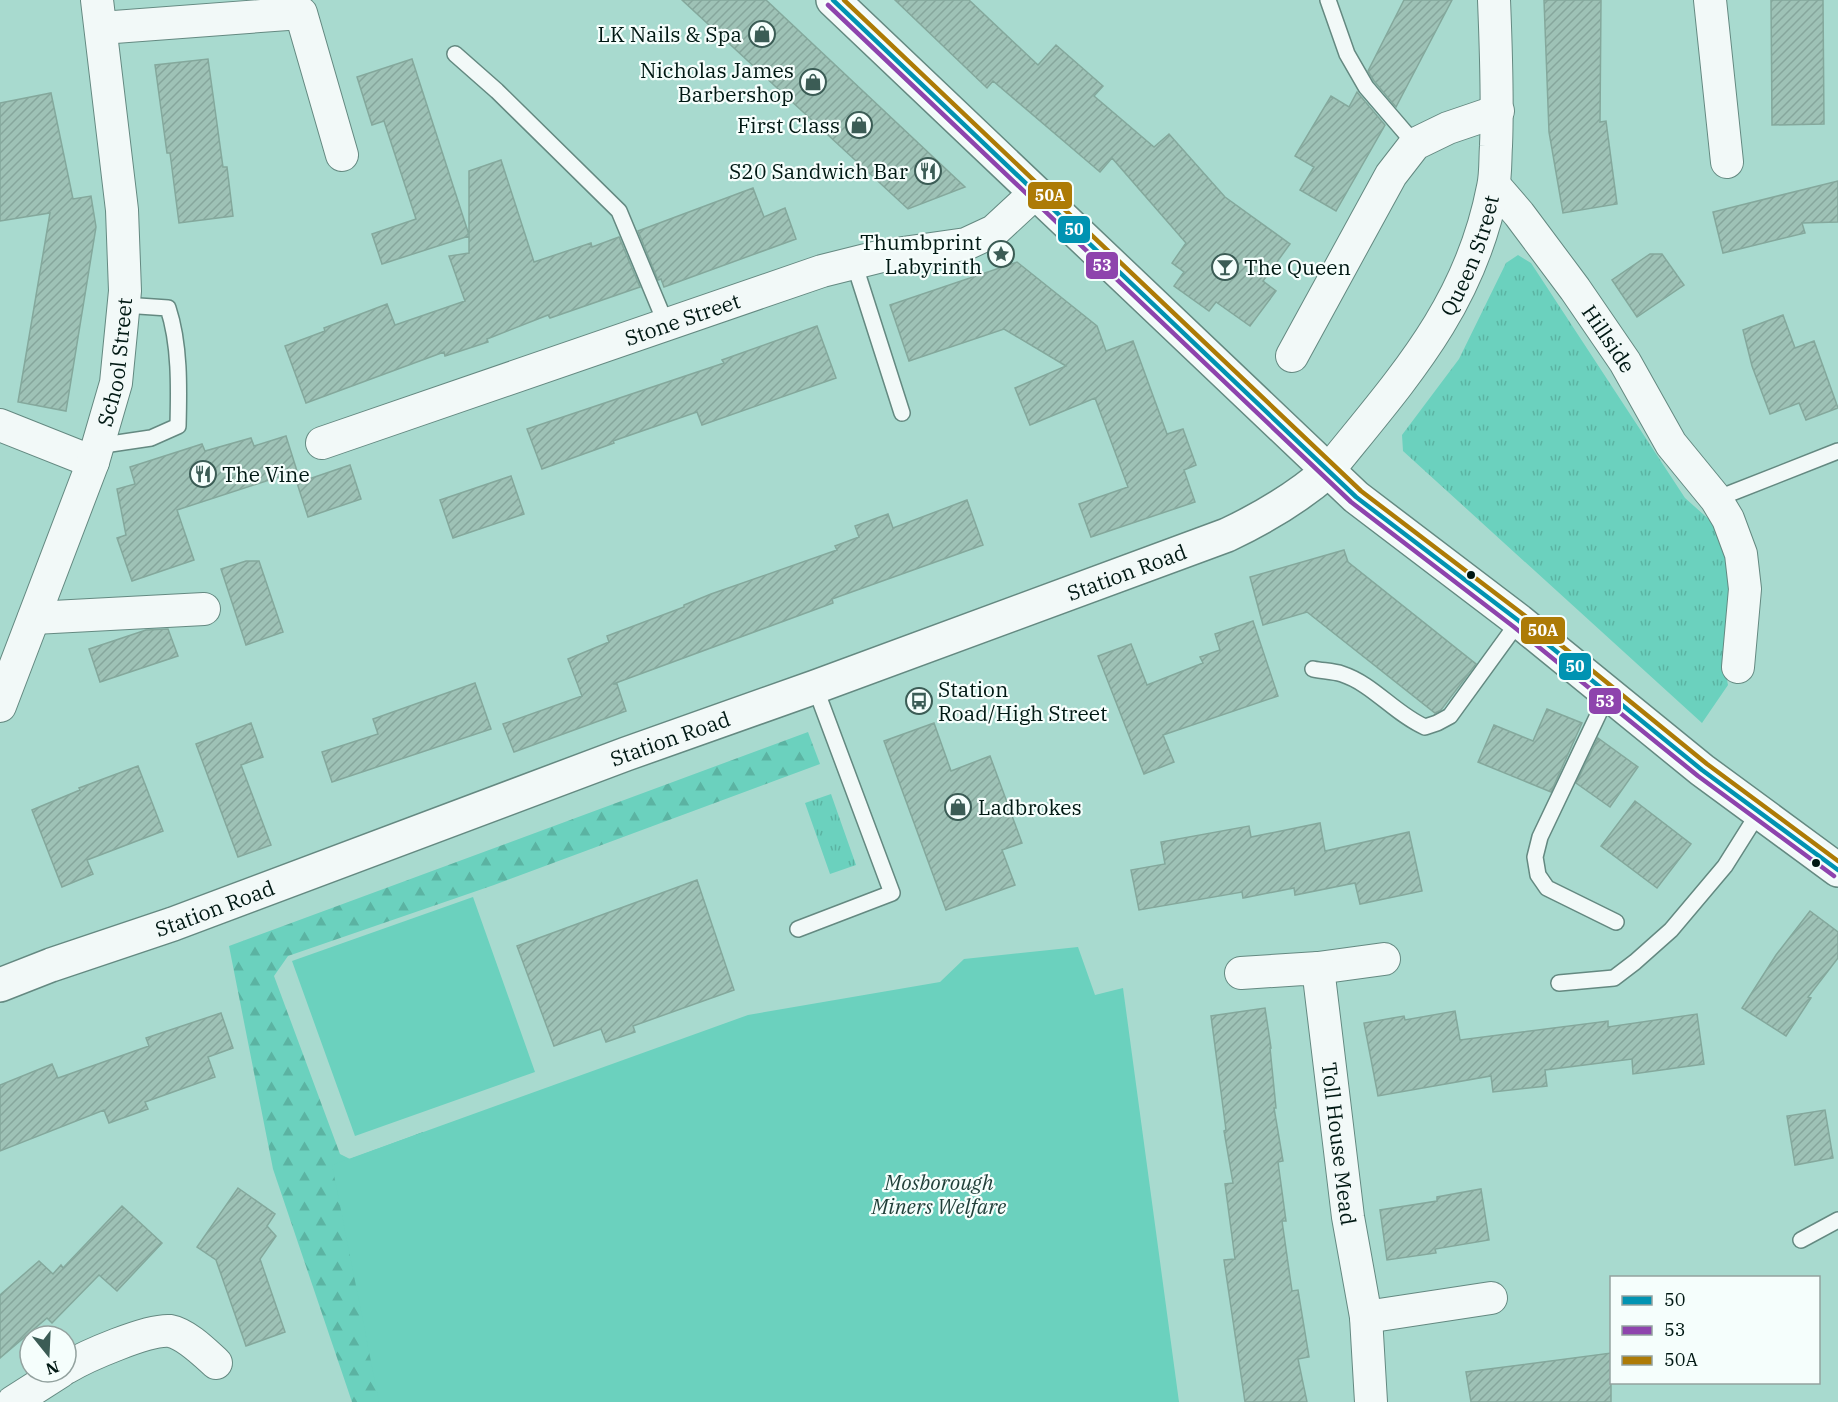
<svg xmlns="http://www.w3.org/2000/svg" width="1838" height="1402" font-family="'IBM Plex Serif',serif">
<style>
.grass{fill:url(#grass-tufts)}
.forest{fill:url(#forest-firs)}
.green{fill:#6bd1be}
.building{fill:url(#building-hatch);stroke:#84a89c;stroke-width:1.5}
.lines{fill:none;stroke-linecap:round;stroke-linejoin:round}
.lane-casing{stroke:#648981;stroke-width:18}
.street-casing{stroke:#648981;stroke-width:34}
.secondary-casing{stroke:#648981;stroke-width:36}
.primary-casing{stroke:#648981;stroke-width:36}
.lane{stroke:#f2f9f8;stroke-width:15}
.street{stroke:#f2f9f8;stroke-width:32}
.secondary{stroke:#f2f9f8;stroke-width:33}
.primary{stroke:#f2f9f8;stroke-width:33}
.bus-1-casing{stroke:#f5fefc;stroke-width:9}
.bus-2-casing{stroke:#f5fefc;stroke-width:9}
.bus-3-casing{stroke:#f5fefc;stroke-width:9}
.bus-1{stroke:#0093b2;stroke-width:4.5}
.bus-2{stroke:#8e44ad;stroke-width:4.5}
.bus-3{stroke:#ad7b06;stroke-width:4.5}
.bus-dot{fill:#001813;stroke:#f5fefc;stroke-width:2}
.labels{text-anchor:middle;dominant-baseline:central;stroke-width:4.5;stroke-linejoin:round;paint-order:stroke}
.poi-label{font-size:21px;fill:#001813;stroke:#f5fefc;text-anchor:end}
.street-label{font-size:21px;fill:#001813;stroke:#f5fefc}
.park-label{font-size:21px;font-style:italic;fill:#1f3e38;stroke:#f5fefc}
.line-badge{stroke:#f5fefc;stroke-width:2}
.badge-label{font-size:16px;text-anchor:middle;font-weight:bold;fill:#fff}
</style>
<defs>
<pattern id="grass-tufts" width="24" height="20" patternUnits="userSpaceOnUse" patternTransform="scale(1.5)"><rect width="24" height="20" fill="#6bd1be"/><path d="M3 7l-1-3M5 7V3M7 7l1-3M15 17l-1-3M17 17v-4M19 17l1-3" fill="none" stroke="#5bb3a2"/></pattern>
<pattern id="forest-firs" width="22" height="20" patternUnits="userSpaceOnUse" patternTransform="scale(1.5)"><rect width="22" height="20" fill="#6bd1be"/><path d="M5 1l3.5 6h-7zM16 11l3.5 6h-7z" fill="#5bb3a2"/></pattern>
<pattern id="building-hatch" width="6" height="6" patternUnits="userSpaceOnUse" patternTransform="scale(1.5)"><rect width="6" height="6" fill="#9ec2b6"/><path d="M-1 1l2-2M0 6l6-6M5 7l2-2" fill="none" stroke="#86a69c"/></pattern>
</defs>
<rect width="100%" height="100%" fill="#a8dacf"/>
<path class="grass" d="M1518 255 1531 263 1685 498 1731 539 1739 567 1723 659 1728 685 1702 723 1403 451 1402 435 1459 359 1506 263Z
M831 794 856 865 830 874 805 803Z"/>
<path class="forest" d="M808 732 820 764 494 885 288 956 274 976 340 1154 350 1159 423 1132 435 1402H352L273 1169 229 946Z"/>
<path class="green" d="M473 897 535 1072 355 1136 292 961Z
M1078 947 1095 995 1123 988 1179 1402H379L332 1165 748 1015 940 982 964 959Z"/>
<path class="building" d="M682 0H766L965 187 908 209Z
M895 0H969L1038 65 1056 45 1103 86 1094 96 1154 147 1169 134 1225 197 1290 244 1263 281 1276 291 1250 326 1216 302 1209 311 1174 286 1184 272 1172 263 1186 243 1112 158 1100 172 993 81 987 88Z
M1404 0H1452L1396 107 1374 81 1368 71Z
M1544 0H1601L1600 122 1606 121 1617 204 1563 213 1549 132Z
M1771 0H1823L1824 124 1772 125Z
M208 59 223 167H227L233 216 179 223 170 153H167L155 65Z
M412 59 469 235V171L501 160 534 262 591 243 592 247 619 237 640 287 550 318 548 315 487 339 488 342 445 356 444 352 306 403 285 346 325 331 324 328 387 304 395 325 465 301 449 256 469 253V236L382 264 372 234 416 219 384 121 372 125 357 77Z
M1357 92 1385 125 1336 211 1300 190 1314 167 1295 156 1331 96 1349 107Z
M51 93 73 199 91 196 96 227 66 411 18 402 50 213 0 221V103Z
M1838 181V222L1802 223 1805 233 1723 253 1713 212Z
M753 188 764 217 785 208 796 239 664 287 661 279 658 280 638 231Z
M1650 254H1662L1684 285 1637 317 1612 280Z
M1017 262 1097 326 1106 351 1133 341 1167 434 1183 429 1196 465 1184 470 1195 502 1091 537 1079 504 1128 487 1095 398 1030 425 1015 388 1066 366 1004 329 909 361 890 305Z
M1783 315 1795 348 1814 341 1838 408 1806 420 1799 403 1770 414 1752 366 1743 330Z
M817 326 836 378 702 425 697 412 613 441 614 443 542 469 527 429 724 363 722 360Z
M286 436 297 471 177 510 194 560 132 581 117 538 126 535 117 489 135 484 130 467 202 444 205 451 251 438 254 446Z
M350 465 361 499 308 517 297 483Z
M511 476 524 514 453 538 440 500Z
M967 500 983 545 832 599 833 603 613 684H617L626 711 514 752 503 724 582 696 568 659 609 642 607 636 684 607V605L711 594 837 550 835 546 859 537 855 526 888 514 893 528Z
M1344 550 1348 562 1476 664 1441 710 1435 713 1307 612 1263 625 1250 577Z
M246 561H259L283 632 246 645 221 569Z
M1253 621 1278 696 1163 735 1174 762 1144 774 1098 656 1131 644 1147 685 1203 663 1200 657 1220 650 1215 634Z
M168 629 178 656 100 682 89 649 146 630Z
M475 683 491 729 332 782 322 752 378 734 373 719Z
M1547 709 1582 723 1551 792 1478 762 1494 725 1533 741Z
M251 723 263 757 241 765 271 845 238 857 196 744Z
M934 723 951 771 990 756 1022 843 1002 850 1015 885 946 910 884 741Z
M1598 738 1638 767 1610 807 1576 783Z
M138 766 163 831 87 860 93 874 62 887 32 810 80 790 79 788Z
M1635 801 1691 844 1657 888 1601 846Z
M1320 823 1325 851 1409 832 1422 891 1360 904 1355 883 1295 895 1294 888 1243 898 1242 892 1139 910 1131 870 1165 864 1161 842 1249 826 1251 837Z
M697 880 734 990 633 1026 635 1032 606 1042 601 1029 554 1046 517 946Z
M1810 911 1838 932V958L1808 997 1811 998 1786 1036 1742 1008 1776 955Z
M1265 1008 1271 1048H1270L1276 1108H1274L1283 1161 1278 1162 1286 1221H1282L1292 1291 1298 1290 1309 1357 1298 1359 1307 1402H1245L1224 1260 1235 1259 1225 1184 1233 1183 1224 1131 1226 1130 1211 1016Z
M1455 1011 1460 1040 1608 1021V1027L1697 1014 1704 1064 1633 1074 1632 1059 1545 1070 1547 1086 1493 1092 1491 1076 1378 1096 1364 1023 1404 1016 1405 1020Z
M221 1013 233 1048 208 1057 215 1077 145 1102 148 1109 109 1123 104 1110 0 1151V1085L52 1064 58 1078 149 1046 146 1038Z
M1825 1110 1833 1158 1795 1165 1787 1116Z
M238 1188 275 1214 267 1226 276 1236 260 1259 285 1332 246 1346 216 1260 197 1247Z
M1481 1189 1489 1240 1435 1249 1436 1253 1387 1260 1380 1210 1437 1201V1197Z
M122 1206 162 1243 117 1291 99 1275 52 1323 47 1318 0 1358V1295L39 1261 53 1274 61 1265 63 1268Z
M1611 1353V1402H1471L1466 1372Z"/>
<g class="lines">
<defs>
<path id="lane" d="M1328 0 1347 54 1366 87 1415 144
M455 54 497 91 619 211 666 324
M854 263 902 413
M97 446 151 438 178 426C179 388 180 344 168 308L124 305
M1716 499 1838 451
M1313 669C1322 671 1333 671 1342 674 1373 684 1395 714 1425 727L1437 723 1450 716 1519 621
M1608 694 1540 837 1535 857 1538 875 1547 888 1616 922
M798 929 892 893 815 687
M1559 983 1614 978 1635 962 1671 930 1725 866 1759 812
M1801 1240 1838 1220"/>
<g id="street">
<path d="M1710 0 1727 162"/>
<path d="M101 28 301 13 342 155"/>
<path id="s1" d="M1494 185 1519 214 1575 289 1625 362 1671 444 1716 499 1728 519 1741 554 1745 589 1738 667"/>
<path d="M1292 356 1391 175 1415 144 1448 128 1498 111"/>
<path d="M0 425 93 462"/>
<path id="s2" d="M322 443 822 271 882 256 966 244 994 231 1035 193"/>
<path id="s3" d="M1328 471C1402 379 1470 307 1493 187 1496 174 1495 159 1496 146 1498 97 1496 49 1494 0"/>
<path d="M34 618 204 609"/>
<path id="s4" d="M0 706 93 462 116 383 125 291 122 210 97 0"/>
<path d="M1318 968 1384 959"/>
<path id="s5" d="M1241 973 1318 968 1348 1217 1366 1317 1371 1402"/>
<path d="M1366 1317 1491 1298"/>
<path d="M66 1368C86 1356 148 1329 170 1331 186 1334 204 1352 216 1363"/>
<path d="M13 1402 60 1372"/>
</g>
<g id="secondary">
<path id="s6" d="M0 985 51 965 173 924 626 754 815 687 1227 535C1263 518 1297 498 1328 471"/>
</g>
<path id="primary" d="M833 0 1356 497 1519 621 1702 770 1838 870"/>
</defs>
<use href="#lane" class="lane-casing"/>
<use href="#street" class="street-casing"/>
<use href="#secondary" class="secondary-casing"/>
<use href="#primary" class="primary-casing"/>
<use href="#lane" class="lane"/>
<use href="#street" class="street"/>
<use href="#secondary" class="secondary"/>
<use href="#primary" class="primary"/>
<defs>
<path id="bus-1" d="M833 0 1356 497 1519 621 1702 770 1838 870"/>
<path id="bus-2" d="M828 5 1351 502 1514 627 1698 776 1834 876"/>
<path id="bus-3" d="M844 0 1361 491 1524 615 1707 764 1838 861"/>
</defs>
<use href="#bus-1" class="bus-1-casing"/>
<use href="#bus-2" class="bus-2-casing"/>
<use href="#bus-3" class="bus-3-casing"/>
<use href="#bus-1" class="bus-1"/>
<use href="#bus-2" class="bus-2"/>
<use href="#bus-3" class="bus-3"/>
</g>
<defs>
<symbol id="shop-ring" viewBox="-11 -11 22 22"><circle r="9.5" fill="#f5fefc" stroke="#3b5c55" stroke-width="1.5"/><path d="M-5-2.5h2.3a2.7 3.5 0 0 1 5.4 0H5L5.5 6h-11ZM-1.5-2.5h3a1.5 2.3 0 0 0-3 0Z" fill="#3b5c55"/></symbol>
<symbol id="restaurant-ring" viewBox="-11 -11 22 22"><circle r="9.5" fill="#f5fefc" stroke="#3b5c55" stroke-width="1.5"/><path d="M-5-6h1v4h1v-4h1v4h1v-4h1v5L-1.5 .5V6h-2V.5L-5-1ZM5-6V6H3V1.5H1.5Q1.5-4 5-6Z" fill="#3b5c55"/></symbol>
<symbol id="sight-ring" viewBox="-11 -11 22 22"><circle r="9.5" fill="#f5fefc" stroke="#3b5c55" stroke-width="1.5"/><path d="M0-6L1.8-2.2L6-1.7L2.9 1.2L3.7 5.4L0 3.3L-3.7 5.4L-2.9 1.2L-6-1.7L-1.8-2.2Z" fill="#3b5c55"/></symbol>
<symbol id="bar-ring" viewBox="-11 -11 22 22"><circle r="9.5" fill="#f5fefc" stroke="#3b5c55" stroke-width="1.5"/><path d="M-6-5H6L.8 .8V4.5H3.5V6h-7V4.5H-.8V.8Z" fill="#3b5c55"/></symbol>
<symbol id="bus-ring" viewBox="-11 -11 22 22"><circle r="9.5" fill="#f5fefc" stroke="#3b5c55" stroke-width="1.5"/><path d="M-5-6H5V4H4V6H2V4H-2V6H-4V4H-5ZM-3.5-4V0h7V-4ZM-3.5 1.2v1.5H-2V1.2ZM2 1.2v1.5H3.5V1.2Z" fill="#3b5c55"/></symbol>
</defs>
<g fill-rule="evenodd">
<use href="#shop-ring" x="747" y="19" width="30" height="30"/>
<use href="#shop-ring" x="798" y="67" width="30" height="30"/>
<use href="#shop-ring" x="844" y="110" width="30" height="30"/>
<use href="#restaurant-ring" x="913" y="156" width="30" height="30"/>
<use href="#sight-ring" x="986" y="239" width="30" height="30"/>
<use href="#bar-ring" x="1210" y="252" width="30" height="30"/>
<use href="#restaurant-ring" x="188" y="459" width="30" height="30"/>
<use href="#bus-ring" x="904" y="686" width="30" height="30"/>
<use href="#shop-ring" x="943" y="792" width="30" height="30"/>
</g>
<g class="bus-dot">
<circle cx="1471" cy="575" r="5"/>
<circle cx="1816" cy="863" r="5"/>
</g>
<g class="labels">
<g class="poi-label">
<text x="742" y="34">LK Nails &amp; Spa</text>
<text x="794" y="70">Nicholas James<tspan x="794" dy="24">Barbershop</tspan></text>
<text x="840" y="125">First Class</text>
<text x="908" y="171">S20 Sandwich Bar</text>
<text x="982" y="242">Thumbprint<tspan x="982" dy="24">Labyrinth</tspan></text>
<text x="1244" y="267" text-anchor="start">The Queen</text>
<text x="222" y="474" text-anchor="start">The Vine</text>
<text x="938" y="689" text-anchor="start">Station<tspan x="938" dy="24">Road/High Street</tspan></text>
<text x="978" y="807" text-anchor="start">Ladbrokes</text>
</g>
<g class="street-label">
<text stroke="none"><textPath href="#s3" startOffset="260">Queen Street</textPath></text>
<text stroke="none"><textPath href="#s2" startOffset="381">Stone Street</textPath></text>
<text stroke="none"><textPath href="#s1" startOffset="192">Hillside</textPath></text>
<text stroke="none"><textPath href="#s4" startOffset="364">School Street</textPath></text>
<text stroke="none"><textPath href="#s6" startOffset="1200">Station Road</textPath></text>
<text stroke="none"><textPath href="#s6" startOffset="714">Station Road</textPath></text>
<text stroke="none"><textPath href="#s6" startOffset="228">Station Road</textPath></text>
<text stroke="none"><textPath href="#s5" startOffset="254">Toll House Mead</textPath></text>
</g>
<g class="park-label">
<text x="939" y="1182">Mosborough<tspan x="939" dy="24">Miners Welfare</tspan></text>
</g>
</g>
<g class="line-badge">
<rect x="1027" y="181" width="46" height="29" rx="6" fill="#ad7b06"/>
<rect x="1057" y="215" width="34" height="29" rx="6" fill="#0093b2"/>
<rect x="1085" y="251" width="34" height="29" rx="6" fill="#8e44ad"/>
<rect x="1520" y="616" width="46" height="29" rx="6" fill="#ad7b06"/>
<rect x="1558" y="652" width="34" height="29" rx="6" fill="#0093b2"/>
<rect x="1588" y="687" width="34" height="28" rx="6" fill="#8e44ad"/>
</g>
<g class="badge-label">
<text x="1050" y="201">50A</text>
<text x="1074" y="235">50</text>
<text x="1102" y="271">53</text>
<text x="1543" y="636">50A</text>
<text x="1575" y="672">50</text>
<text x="1605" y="707">53</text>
</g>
<rect x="1610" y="1276" width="210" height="108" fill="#f5fefc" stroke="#93a29f" stroke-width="1.5"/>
<rect x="1622" y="1296" width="30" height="9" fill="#0093b2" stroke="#93a29f" stroke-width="1.5"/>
<text x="1664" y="1306" font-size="18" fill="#001813">50</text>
<rect x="1622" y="1326" width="30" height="9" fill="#8e44ad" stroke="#93a29f" stroke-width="1.5"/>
<text x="1664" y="1336" font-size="18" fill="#001813">53</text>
<rect x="1622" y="1356" width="30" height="9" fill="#ad7b06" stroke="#93a29f" stroke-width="1.5"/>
<text x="1664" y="1366" font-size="18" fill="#001813">50A</text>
<g transform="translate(48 1354) rotate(162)"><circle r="28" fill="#f5fefc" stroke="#93a29f" stroke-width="1.5"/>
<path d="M0-4.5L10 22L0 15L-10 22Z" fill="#3b5c55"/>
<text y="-9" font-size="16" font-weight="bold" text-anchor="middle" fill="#001813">N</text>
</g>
</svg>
